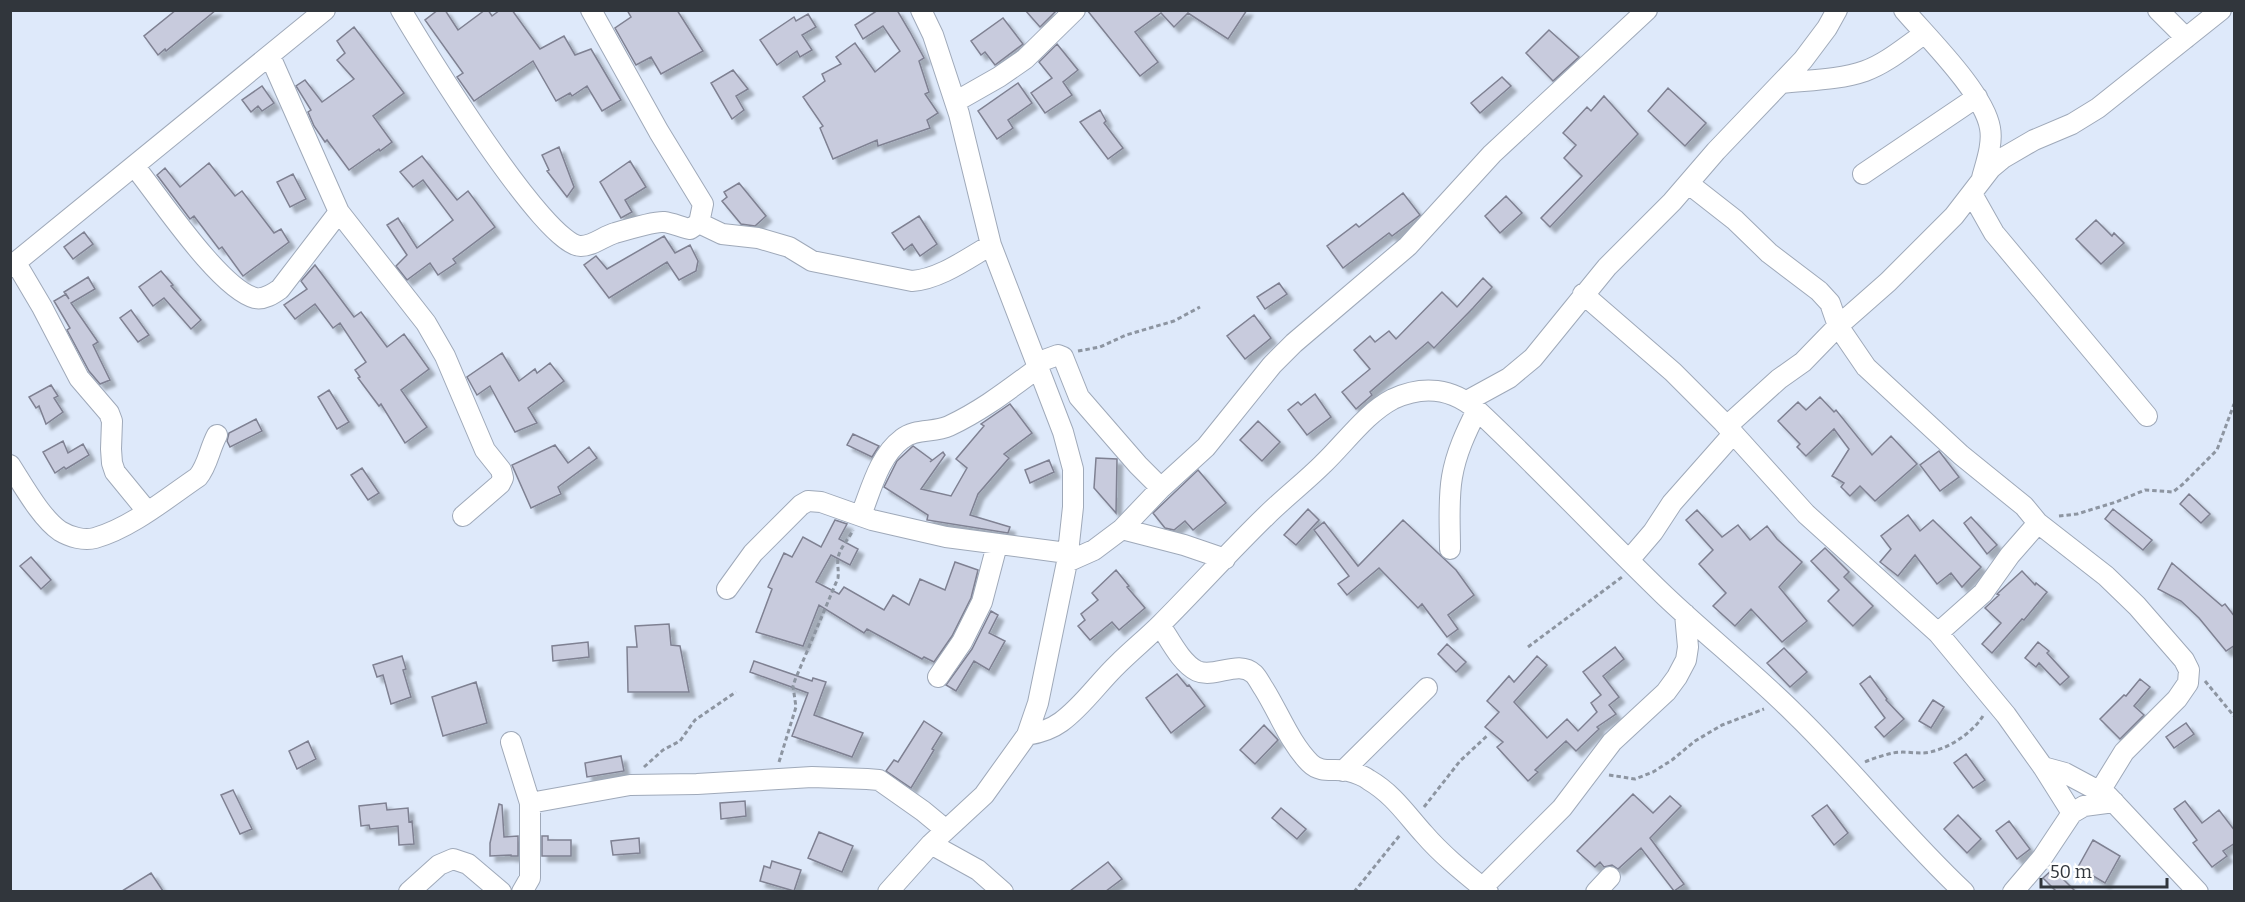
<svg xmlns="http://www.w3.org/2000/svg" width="2245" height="902" font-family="Bitter,serif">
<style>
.building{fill:#c8cbdd;stroke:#7f8192;stroke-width:1.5;filter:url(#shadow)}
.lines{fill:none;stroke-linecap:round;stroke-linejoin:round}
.minor-casing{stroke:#9fa9b9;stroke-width:22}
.path{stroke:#8d95a1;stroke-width:3;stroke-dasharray:4.5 3;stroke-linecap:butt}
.minor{stroke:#fff;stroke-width:20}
</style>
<defs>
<filter id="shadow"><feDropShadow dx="5.5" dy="5.5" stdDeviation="1.5" flood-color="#0004"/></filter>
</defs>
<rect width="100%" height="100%" fill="#dee9fa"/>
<path class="building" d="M176 10H216L166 51 165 49 158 55 144 36Z
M438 10H445L458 30 485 10H488L492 16 500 10H512L540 49 564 36 575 55 591 49 621 100 602 111 587 86 572 96 570 93 556 101 533 61 474 101 457 77 463 73 425 20Z
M627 10H677L703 51 661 74 651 57 636 65 615 28 631 17Z
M878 10H897L910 32 924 58 919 61 929 92 925 94 938 113 927 120 930 128 878 146 877 140 833 159 820 128 823 126 803 97 825 81 822 74 841 64 836 57 855 43 875 72 900 51 883 26 863 39 855 25Z
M1025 10H1057L1040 27Z
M1087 10H1247L1228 39 1188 13 1174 27 1161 13 1135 32 1158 62 1140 76Z
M808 14 816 27 802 35 812 50 800 57 797 51 777 65 760 40 794 17 796 21Z
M1003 18 1023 44 995 65 985 52 981 55 971 41Z
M354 27 404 93 373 116 392 142 380 151 379 149 349 170 327 140 325 142 314 126 308 112 311 110 296 86 305 80 322 102 354 79 337 60 345 53 337 41Z
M1549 30 1579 57 1553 81 1526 53Z
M1057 44 1078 70 1063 82 1072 95 1045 113 1031 93 1052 78 1039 62Z
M733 70 748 89 736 96 744 110 732 119 711 83Z
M1502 77 1511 86 1480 113 1471 103Z
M1018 83 1032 103 1008 120 1013 128 997 139 978 111Z
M262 86 274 103 262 111 258 106 251 112 242 100Z
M1668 88 1706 123 1685 146 1648 111Z
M1604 96 1638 134 1550 227 1541 218 1582 176 1564 158 1576 145 1563 133 1587 107 1591 111Z
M1100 110 1106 121 1104 123 1123 148 1108 159 1080 122Z
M559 147 574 187 567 197 547 171 549 170 542 155Z
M422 156 457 200 468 191 495 227 453 259 456 263 438 275 430 263 407 280 396 266 407 255 387 225 398 218 417 248 453 220 423 180 413 187 400 172Z
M630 161 646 187 625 200 632 212 621 218 600 182Z
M209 163 235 196 242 191 274 233 281 229 289 242 243 276 222 247 219 249 194 216 190 219 157 175 165 168 180 187Z
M293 174 306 199 290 207 277 182Z
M739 183 766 216 755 226 741 224 722 201 727 197 724 192Z
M1403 193 1420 215 1392 236 1389 233 1343 268 1327 246 1356 224 1359 227Z
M1506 196 1522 213 1500 233 1485 216Z
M919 216 937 244 920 256 912 244 904 250 892 233Z
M2096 220 2112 236 2114 233 2124 243 2101 264 2076 239Z
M84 232 93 244 73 259 64 247Z
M664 236 675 253 690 245 698 261 696 271 679 280 667 262 609 298 584 265 596 256 607 269Z
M315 265 354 317 361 312 387 347 404 334 429 369 401 390 427 427 405 443 381 404 379 406 358 378 360 377 355 370 366 362 340 323 333 328 315 304 295 319 284 305 307 289 301 281Z
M161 271 173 285 171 286 201 320 191 329 164 298 153 306 139 287Z
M88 277 95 289 71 303 98 342 93 345 110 380 100 384 89 371 67 330 70 328 54 301 66 294 69 299 64 292Z
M1483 278 1492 287 1473 308 1434 348 1428 342 1370 392 1372 395 1356 409 1342 392 1370 369 1354 350 1370 336 1375 342 1389 331 1396 339 1442 292 1457 307Z
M1279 283 1287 294 1265 309 1257 297Z
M131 310 149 335 138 342 120 318Z
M1254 315 1271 338 1245 359 1227 336Z
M502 353 519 381 535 369 537 373 550 363 564 381 528 408 537 423 515 432 490 386 477 395 467 377Z
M51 385 58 396 54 398 63 412 46 424 39 406 36 408 29 397Z
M329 390 349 422 337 429 318 397Z
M1315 394 1331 417 1307 435 1288 410 1298 402 1301 405Z
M1820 397 1834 412 1836 410 1872 455 1891 436 1917 464 1875 501 1860 486 1850 496 1841 487 1844 483 1832 476 1849 449 1834 429 1806 456 1797 447 1800 444 1778 421 1798 402 1806 410Z
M1010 404 1032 433 1004 454 1009 458 978 494 970 515 1010 527 1008 533 927 520 928 515 884 487 897 461 913 446 932 460 930 462 943 452 945 455 921 489 951 496 967 468 956 459 984 426 981 424Z
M256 419 262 431 230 447 227 441 229 433Z
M1258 421 1280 442 1262 461 1240 440Z
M853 434 879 446 872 457 847 445Z
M63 441 68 453 83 444 89 455 66 469 64 467 55 473 43 452Z
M555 445 568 463 589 447 597 458 558 487 561 494 531 508 512 465Z
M1939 451 1959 477 1940 491 1920 465Z
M1096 458 1117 459 1116 513 1094 488Z
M1049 460 1054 472 1030 483 1025 470Z
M362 468 379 493 368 500 351 475Z
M1198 470 1226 503 1193 530 1185 521 1174 530 1165 528 1153 513Z
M2189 494 2210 514 2201 523 2180 504Z
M1308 509 1319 520 1296 545 1284 535Z
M2113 509 2152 540 2143 550 2105 519Z
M1697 510 1722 537 1738 525 1750 540 1767 526 1777 539 1802 562 1779 587 1807 621 1782 642 1751 609 1735 626 1713 606 1726 593 1699 564 1713 550 1686 520Z
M1908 515 1920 531 1933 520 1981 567 1962 587 1951 573 1937 584 1915 555 1898 576 1880 562 1891 549 1881 536Z
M1971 517 1997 545 1987 554 1964 523Z
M835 520 847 524 839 539 858 549 850 565 831 555 816 582 839 594 844 587 884 610 893 595 909 605 920 579 945 590 955 562 978 570 971 598 952 636 934 662 924 657 922 659 867 629 864 633 819 605 803 646 756 632 772 589 768 587 784 553 792 557 803 537 821 547Z
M1403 520 1456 570 1474 595 1448 615 1458 629 1447 637 1422 604 1418 608 1379 568 1347 595 1338 584 1349 576 1314 530 1324 522 1358 566Z
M1825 548 1849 572 1844 577 1873 606 1853 626 1828 601 1839 590 1811 561Z
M31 557 51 580 41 589 20 566Z
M2172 563 2222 606 2225 604 2235 617V645L2226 651 2199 618 2181 601 2158 589Z
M1116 570 1129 586 1127 587 1145 608 1119 630 1112 622 1090 640 1078 626 1085 620 1081 614 1098 600 1092 593Z
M2022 571 2035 585 2036 583 2047 592 2024 620 2022 619 1992 653 1982 644 2001 623 1985 608 1999 595 1997 594Z
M991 611 998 615 989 633 1005 641 989 670 974 661 956 691 946 685 972 649Z
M669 624 671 645 680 646 689 692H628L627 647H637L635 626Z
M588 642 589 657 553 661 552 646Z
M2038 642 2049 651 2047 653 2069 677 2060 685 2039 663 2036 667 2025 658Z
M1447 644 1466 662 1456 672 1438 654Z
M1615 647 1624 659 1603 676 1619 697 1609 705 1616 714 1597 727 1599 729 1576 751 1566 741 1535 770 1538 772 1528 781 1497 747 1503 742 1485 727 1499 712 1487 701 1509 676 1514 682 1537 656 1547 665 1514 702 1547 738 1567 719 1578 731 1597 712 1591 703 1601 695 1583 672Z
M1784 648 1807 672 1790 687 1767 663Z
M402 656 406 669 403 670 411 697 391 704 383 675 377 677 373 665Z
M754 661 812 681 813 678 826 682 814 715 863 733 852 757 792 736 808 693 750 672Z
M1177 674 1187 686 1189 685 1205 706 1171 733 1146 698Z
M1870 676 1887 699 1886 700 1904 719 1884 737 1875 727 1885 718 1860 684Z
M2140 679 2150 687 2134 706 2144 715 2120 739 2100 719 2124 695 2126 696Z
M476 682 487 723 443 736 432 697Z
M1933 700 1944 707 1931 728 1919 721Z
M924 721 942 733 932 749 934 750 911 788 886 771 894 760 898 762Z
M2186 723 2194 734 2174 748 2166 737Z
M1264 725 1278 740 1255 764 1240 750Z
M308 741 316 759 297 769 289 751Z
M1966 754 1985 780 1973 788 1954 763Z
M621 756 624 771 587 777 585 763Z
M233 790 252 829 240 834 221 795Z
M1633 794 1653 813 1670 796 1681 806 1650 838 1684 884 1674 891 1641 848 1618 869 1612 865 1604 867 1600 862 1595 867 1577 851Z
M745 801 746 816 721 819 720 803Z
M2185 801 2202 823 2219 810 2235 831V843L2223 851 2227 856 2212 867 2193 843 2197 840 2174 809Z
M386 803 387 810 408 808 409 822 412 821 414 844 399 845 398 826 370 829 369 825 361 826 359 806Z
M499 804 502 805 504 837 518 836V856H511V855L490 856V843Z
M1827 805 1848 833 1834 845 1812 816Z
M1281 808 1306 829 1297 839 1272 818Z
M1958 815 1981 839 1967 853 1944 829Z
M2009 821 2030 849 2017 859 1996 831Z
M819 832 853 846 842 872 808 858Z
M542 836H548V840H571V856H542Z
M639 838 640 853 613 855 611 841Z
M2093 840 2120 856 2105 883 2078 867Z
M772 861 801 870 794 891 760 881 764 866 770 868Z
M1108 862 1122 879 1106 891H1070Z
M2053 869 2075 891H2056L2043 878Z
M151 873 163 891H122Z"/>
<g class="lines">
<defs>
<path id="minor" d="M401 10C422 46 546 248 581 246 593 246 604 236 615 233 625 230 655 221 664 222 672 223 681 227 690 229L699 223 703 204 659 132 591 10
M1904 10C1929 39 1984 93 1990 128 1993 144 1986 163 1982 178
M2158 10 2186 38
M270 56 339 212 426 323 445 356 485 450 501 470 503 478 500 484 463 516
M1782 83C1809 80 1839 80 1865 71 1887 63 1905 47 1924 34
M955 102 999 77 1025 59 1075 10
M135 167C160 198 220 289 255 298 264 300 273 294 280 289L339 212
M1863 174 1977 97
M1689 184 1735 220 1769 253 1819 291 1830 303 1838 326 1866 367 1961 455 2024 506 2038 523 2106 576 2137 606 2184 660 2189 670 2188 683 2177 699 2124 752 2100 791
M1972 194 1994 233 2147 416
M699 223 722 234 758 238 789 247 812 261 912 281C940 279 968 258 991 245
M16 263 42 307 79 378 109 413 112 421 111 449 112 463 115 472 147 511
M10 267 325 10
M1583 294 1673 372 1723 422 1806 514 1938 633 2006 715 2043 767 2072 813
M1036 363 1058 355 1063 357 1079 397 1138 465 1161 488
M1467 401 1509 378 1533 358 1607 267 1672 202 1716 151 1803 60 1827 28 1837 10
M1727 426 1779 379 1803 362 1838 326 1888 282 1954 216 1991 168 2003 158 2034 140 2072 124 2098 108 2221 10
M10 465C23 485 41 518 60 531 70 537 84 541 95 538 131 528 167 498 198 477 208 465 209 450 217 435
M861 515C871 490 879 456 902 439 915 428 934 433 949 426 983 410 1008 390 1038 368
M1122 529 1184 545 1225 559
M1450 549C1450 525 1448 500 1452 477 1456 453 1466 432 1477 410
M1629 560 1653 532 1672 503 1733 434
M1067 562 1094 550 1122 529 1161 488 1206 447 1272 365 1294 343 1408 246 1492 154 1647 10
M727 589 753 553 801 505 808 501 821 502 872 520 946 537 1067 553
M1160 625C1170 640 1181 663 1197 671 1215 679 1238 659 1254 674 1258 678 1261 685 1264 689 1279 713 1290 743 1310 763 1321 774 1334 768 1348 771 1355 773 1364 776 1369 780 1393 794 1406 814 1424 834 1443 856 1466 874 1488 892
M1938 633 1983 593 2010 555 2038 523
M938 677 962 642 982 602 997 545
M1027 735C1039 733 1050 730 1061 722 1083 706 1098 683 1118 664 1132 650 1147 638 1161 624 1197 588 1230 551 1266 516 1284 498 1305 482 1323 464 1345 443 1366 413 1393 399 1423 385 1452 388 1477 410 1541 470 1601 534 1664 595 1707 636 1753 672 1795 714 1854 771 1904 836 1964 892
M511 742 530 803V878L522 892
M2043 767 2065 773 2108 796 2198 892
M1343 771 1427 688
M530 803 630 785 697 784 812 777 867 779 879 780 923 811 946 830
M931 844 978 870 1003 892
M1483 887 1562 808 1612 742 1666 692 1677 677 1686 660 1688 647 1685 614
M409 892 439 865 453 859 468 864 501 892
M888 892 931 844 984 795 1027 735 1038 703 1067 562 1073 507V469L1063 432 991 245 959 114 933 35 921 10
M1596 892 1610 877
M2013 892 2042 858 2072 813 2084 806 2114 802"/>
</defs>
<use href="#minor" class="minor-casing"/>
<path class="path" d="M1078 351 1100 347 1126 335 1174 321 1200 307
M2059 516 2077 514 2116 502 2145 490 2173 492 2183 484 2217 450 2234 404
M1528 647 1622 577
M2205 681 2234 716
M779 762 796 707 793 686 795 680 838 578C839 571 837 565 838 558 840 547 849 539 853 530
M1865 762C1874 758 1884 755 1893 753 1903 751 1912 753 1921 753 1943 753 1974 733 1984 714
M644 767 663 750 680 741 695 720 736 692
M1609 775 1635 779 1653 772 1672 760 1695 741 1722 725 1764 709
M1424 807 1460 761 1488 735
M1354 892 1400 835"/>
<use href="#minor" class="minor"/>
</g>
<rect width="2245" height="902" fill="none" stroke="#31363c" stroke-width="24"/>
<path d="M2041 878v9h126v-9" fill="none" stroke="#31363c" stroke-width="3"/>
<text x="2050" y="878" font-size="18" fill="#31363c" stroke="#ffffff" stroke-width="4.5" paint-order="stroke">50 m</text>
</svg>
